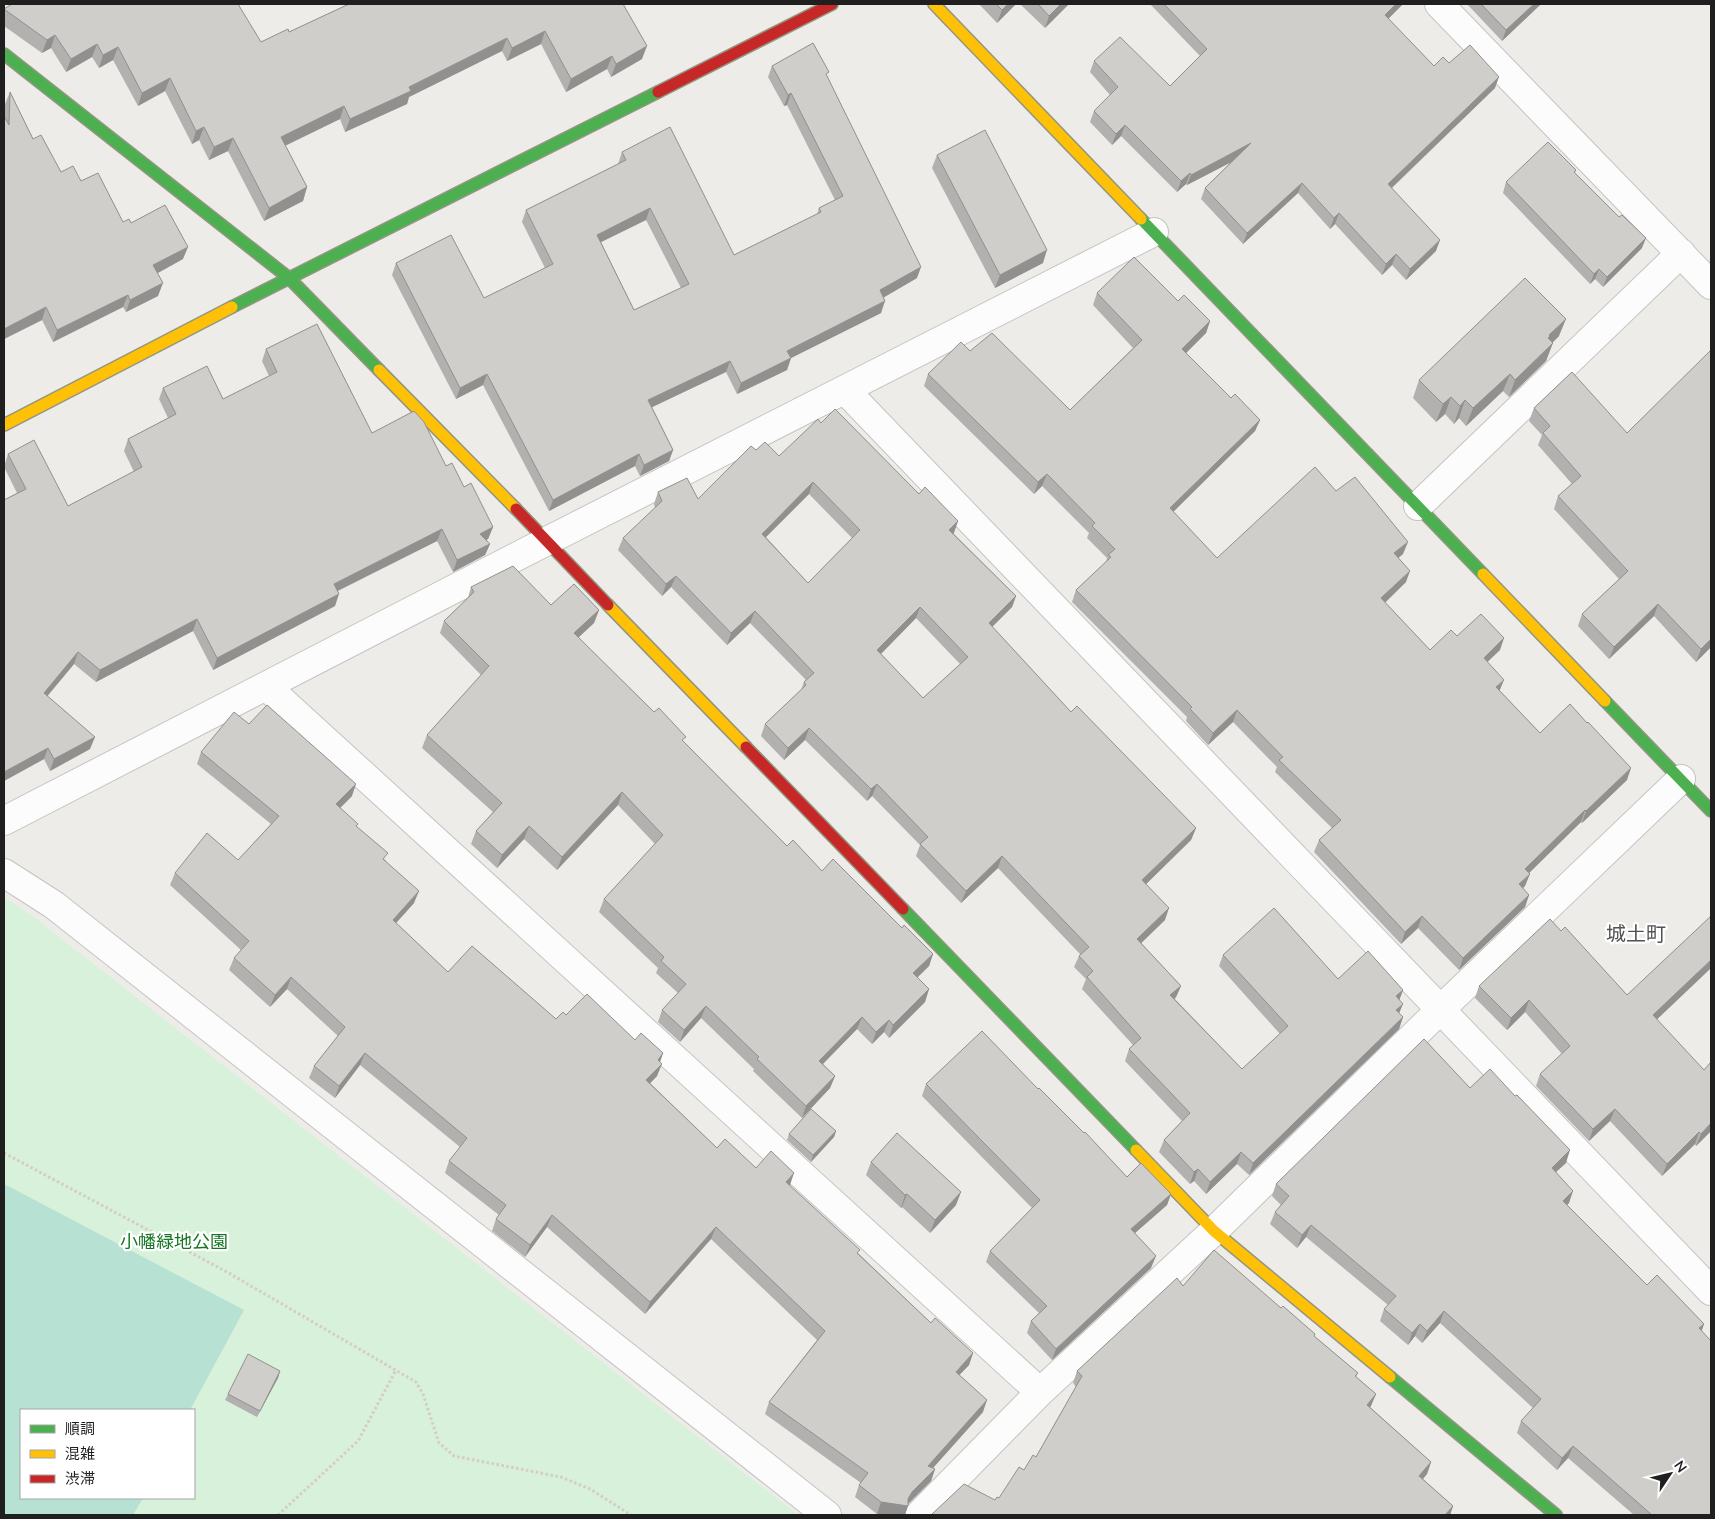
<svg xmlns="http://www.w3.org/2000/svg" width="1715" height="1519" font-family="Mulish,'Noto Sans JP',sans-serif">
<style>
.park{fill:#d8f1da;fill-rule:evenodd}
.pitch{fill:#b7e1d2}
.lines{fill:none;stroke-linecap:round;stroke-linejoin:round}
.street-casing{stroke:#c4c4c2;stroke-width:30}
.fast-casing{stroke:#929681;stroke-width:14}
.slow-casing{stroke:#929681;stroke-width:14}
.jam-casing{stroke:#929681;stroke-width:14}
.path{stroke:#d6cbc8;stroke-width:3;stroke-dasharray:2.5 2.5;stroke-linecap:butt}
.street{stroke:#fcfcfc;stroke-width:28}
.fast{stroke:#4caf50;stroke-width:11}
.slow{stroke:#ffc107;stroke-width:11}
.jam{stroke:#c62828;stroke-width:11}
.wall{fill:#b3b1af;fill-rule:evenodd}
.shaded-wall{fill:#92908e}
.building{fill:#d0cecb;stroke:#92908e;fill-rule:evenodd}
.labels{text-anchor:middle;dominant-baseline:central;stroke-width:4.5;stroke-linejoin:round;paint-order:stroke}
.park-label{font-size:18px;fill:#157624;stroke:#fff}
.quarter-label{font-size:20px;fill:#525252;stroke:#fff}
</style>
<rect width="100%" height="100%" fill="#edece8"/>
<path class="park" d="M4 897 31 915 798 1515H4ZM21 1410H194V1498H21Z"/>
<path class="pitch" d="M4 1184 244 1310 190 1410H21V1498H143L133 1515H4Z"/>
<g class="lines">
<defs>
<path id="street" d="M1439 4 1711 285
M845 390 1711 1291
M1418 506 1681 253
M267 687 1040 1392 1214 1231 1440 1010 1681 779
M4 821 547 541 1154 232
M4 873 54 905 827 1515
M919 1515 1040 1392"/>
<path id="fast" d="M4 54 289 278 379 370
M1141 219 1483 574
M232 307 658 92
M1605 701 1711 811
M903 909 1136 1150
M1390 1377 1556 1515"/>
<path id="slow" d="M934 4 1141 219
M379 370 516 509
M4 425 232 307
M1483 574 1605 701
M608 605 746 747
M1136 1150 1214 1231 1390 1377"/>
<path id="jam" d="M658 92 832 4
M516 509 608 605
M746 747 903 909"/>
</defs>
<use href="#street" class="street-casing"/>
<use href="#fast" class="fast-casing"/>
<use href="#slow" class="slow-casing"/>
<use href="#jam" class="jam-casing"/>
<path class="path" d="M4 1153 227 1272 416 1382 423 1394 439 1443 454 1456 561 1477 590 1489 631 1515
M278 1515 358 1441 396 1370"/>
<use href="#street" class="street"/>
<use href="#fast" class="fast"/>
<use href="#slow" class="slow"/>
<use href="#jam" class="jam"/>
</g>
<path class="wall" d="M347 4H623L642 59 611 77 607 69 566 92 541 44 507 61 502 51 409 97 407 104 345 132 340 119 285 146 307 187 303 201 264 221 228 151 209 160 199 140 192 144 165 91 138 106 113 60 99 68 92 57 66 72 51 48 42 53 4 26V9L261 42 289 32 347 5Z
M979 4H1016L997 23Z
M1020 4H1069L1045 28Z
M1150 4H1403L1388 19 1434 66 1449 63 1495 88 1392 188 1436 251 1406 280 1392 265 1382 275 1335 224 1330 229 1298 193 1243 244 1201 199 1205 188 1231 162 1187 185 1186 184 1177 192 1121 136 1112 145 1090 122 1094 111 1110 95 1090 72 1094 61 1170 86 1200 56Z
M1467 4H1541L1502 41Z
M772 66 827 76 917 278 884 297 881 313 791 358 787 370 737 394 726 372 652 407 673 450 669 461 640 476 635 466 549 511 483 385 456 399 392 275 396 263 484 298 545 268 522 222 526 210 618 164 622 152 734 255 817 214 819 208 835 200 787 105 784 106 768 77ZM646 220 681 288 634 310 601 242Z
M10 92 33 139 61 172 81 181 123 222 131 223 183 259 157 273 158 296 126 312 123 307 53 342 42 320 4 339V116L5 118V104Z
M937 155 1043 263 995 288 932 168Z
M1576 170 1575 173 1619 217 1642 248 1603 287 1595 279 1590 284 1503 193 1506 182Z
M1097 293 1178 301 1210 321 1206 333 1186 353 1231 398 1260 420 1255 431 1173 512 1217 558 1336 491 1403 554 1398 558 1406 582 1385 603 1430 650 1457 636 1500 650 1487 662 1500 691 1540 733 1627 780 1582 823 1581 822 1529 873 1525 886 1523 888 1529 895 1525 907 1459 970 1418 928 1401 944 1314 852 1319 840 1332 828 1275 772 1277 767 1233 722 1208 745 1186 721 1187 717 1072 602 1076 590 1106 562 1107 558 1087 538 1089 533 1042 486 1034 494 924 386 928 374 970 351 1070 410 1133 348 1093 305Z
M1559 336 1552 343 1546 361 1509 397 1503 391 1466 426 1459 418 1454 424 1445 414 1436 422 1413 398 1419 380Z
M266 349 372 433 446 466 464 487 493 527 488 539 486 540 490 544 485 555 453 572 437 541 338 591 335 606 213 670 193 631 96 682 74 664 47 696 90 749 50 771 44 759 4 781V500L17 493 4 467 8 454 68 506 134 472 124 451 128 439 168 418 159 399 163 388 223 399 269 376 262 361Z
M1572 372 1711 647 1696 662 1654 616 1609 659 1578 626 1582 614 1619 579 1554 509 1558 496 1572 484 1538 445 1542 435 1529 421 1534 408Z
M821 423 958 521 953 533 1016 596 1012 607 992 627 1071 712 1196 828 1191 840 1146 884 1165 920 1141 943 1181 986 1176 997 1175 999 1242 1069 1280 1034 1219 966 1223 955 1338 979 1403 990 1399 1000V1013L1403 1017 1399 1029 1249 1175 1237 1164 1206 1194 1194 1181 1190 1184 1159 1152 1164 1140 1182 1121 1125 1061 1129 1049 1133 1045 1082 989 1086 979 1074 967 1079 956 1080 954 998 868 961 903 916 856 920 845 872 796 867 801 805 740 784 760 761 736 765 724 801 690 804 682 806 680 750 623 727 645 671 587 662 596 618 550 623 538 655 508 654 504 658 492 698 499 756 450 779 456ZM809 494 852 538 808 583 766 537ZM916 618 960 664 923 698 881 654Z
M471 587 551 605 599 610 594 623 578 638 684 742 787 846 902 928 933 954 929 966 917 977 929 989 925 1002 889 1038 884 1032 872 1044 857 1029 823 1064 835 1076 830 1088 802 1118 753 1071 754 1069 701 1018 680 1042 658 1022 662 1010 678 993 656 973 658 968 599 912 604 899 655 844 618 805 557 870 524 839 497 868 471 844 476 831 493 812 422 748 427 735 481 675 440 633 444 621 468 598Z
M249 724 352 796 340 808 386 861 414 903 396 923 448 972 556 1019 566 1015 635 1040 663 1053 660 1062 657 1076 650 1083 717 1148 790 1185 789 1186 859 1254 931 1323 973 1353 969 1365 959 1375 983 1412 933 1468 935 1469 931 1481 908 1504 905 1515H887L877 1514 855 1497 859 1485 861 1483 765 1414 769 1402 817 1340 711 1239 645 1314 547 1227 525 1257 492 1231 496 1219 499 1215 445 1173 449 1161 460 1147 360 1065 335 1098 309 1078 314 1066 338 1036 287 989 270 1007 229 970 234 958 241 950 170 885 175 873 238 860 271 824 197 764 201 752Z
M1561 931 1627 995 1711 968 1657 1019 1711 1131 1696 1146 1695 1144 1662 1176 1610 1121 1589 1141 1536 1086 1540 1074 1562 1054 1525 1012 1507 1030 1475 998 1479 986Z
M926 1084 1038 1089 1127 1177 1171 1194 1167 1205 1135 1233 1151 1268 1052 1360 1027 1333 1031 1321 1039 1313 986 1262 990 1251 1032 1208 922 1096Z
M1470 1088 1566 1163 1556 1172 1569 1203 1567 1205 1647 1285 1704 1324 1701 1331 1711 1515H1634L1568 1458 1557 1470 1517 1433 1521 1421 1533 1408 1440 1323 1422 1343 1415 1336 1408 1345 1380 1321 1384 1309 1388 1305 1306 1237 1297 1248 1270 1224 1275 1212 1281 1205 1272 1196 1276 1184Z
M836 1131 834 1137 811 1162 787 1140 789 1134Z
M871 1162 956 1205 930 1233 902 1207 901 1208 866 1175Z
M1183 1286 1314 1336 1358 1373 1356 1377 1376 1394 1370 1407 1431 1462 1427 1474 1423 1479 1453 1506 1450 1515H931L995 1500 999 1498 1036 1457 1076 1387 1073 1383 1077 1371Z
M280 1371 278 1378 257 1417 225 1400 228 1394Z"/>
<path class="shaded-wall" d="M1008 4H1016L997 23 1002 10Z
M1061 4H1069L1045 28 1049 16Z
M1396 4H1403L1381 26 1385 15Z
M1534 4H1541L1502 41 1506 30Z
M545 31 541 44 507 61 512 48Z
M55 35 51 48 42 53 47 40Z
M507 38 502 51 409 97 407 104 345 132 350 119 409 87Z
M97 44 92 57 66 72 71 59Z
M647 46 642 59 611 77 616 64Z
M118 47 113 60 99 68 103 55Z
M612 56 607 69 566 92 571 79Z
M1499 77 1495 88 1384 195 1388 184Z
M170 78 165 91 138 106 142 93Z
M791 93 787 105 784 106 788 95Z
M344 106 340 119 276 150 281 137Z
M1125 125 1121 136 1112 145 1116 134Z
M204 127 199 140 192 144 196 131Z
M233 138 228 151 209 160 214 147Z
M1251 143 1247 154 1187 185 1191 175Z
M1190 173 1186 184 1177 192 1181 181Z
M1302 183 1298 193 1243 244 1247 233Z
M307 187 303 201 264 221 269 208Z
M650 208 646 220 593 246 597 235Z
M1339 213 1335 224 1330 229 1334 218Z
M1646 238 1642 248 1603 287 1607 277Z
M1440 240 1436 251 1406 280 1410 269Z
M188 247 183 259 149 278 153 265Z
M1047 250 1043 263 995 288 1000 275Z
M1396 254 1392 265 1382 275 1386 264Z
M921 267 917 278 876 302 880 290Z
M1599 269 1595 279 1590 284 1594 274Z
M163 283 158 296 126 312 130 300Z
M128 295 123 307 53 342 57 330Z
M885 301 881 313 791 358 787 370 737 394 741 383 787 351Z
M46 307 42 320 4 339V329Z
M1566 319 1559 336 1544 351 1553 343 1546 361 1509 397 1515 380 1549 335Z
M1210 321 1206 333 1178 361 1182 349Z
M730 361 726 372 644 411 648 400Z
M487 374 483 385 456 399 460 388Z
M1510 374 1503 391 1466 426 1473 408Z
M1451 397 1445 414 1436 422 1443 404Z
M1465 400 1459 418 1454 424 1460 406Z
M1260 420 1255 431 1165 520 1170 508Z
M673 450 669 461 640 476 644 465Z
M639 454 635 466 549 511 553 500Z
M1047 474 1042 486 1034 494 1038 482Z
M813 482 809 494 758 545 762 534Z
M958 521 954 533 945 541 949 530Z
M493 527 488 539 476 545 480 534Z
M442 529 437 541 329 595 334 584Z
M1408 542 1403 554 1390 565 1394 553Z
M490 544 485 555 453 572 457 560Z
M1410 571 1406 582 1377 610 1381 598Z
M676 576 671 587 662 596 666 584Z
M339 594 335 606 213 670 217 658Z
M1016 596 1012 607 984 635 989 623Z
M1658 604 1654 616 1609 659 1614 647Z
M920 607 916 618 873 662 877 650Z
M599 610 594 623 569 646 574 633Z
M755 611 750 623 727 645 731 633Z
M197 619 193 631 96 682 100 670Z
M1504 638 1500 650 1479 670 1484 658Z
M1711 639V647L1696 662 1701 649Z
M78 652 74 664 40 705 44 693Z
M1504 680 1499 692 1496 687Z
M1237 710 1233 722 1208 745 1213 733Z
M809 728 805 740 784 760 788 748Z
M95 737 90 749 50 771 54 759Z
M48 748 44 759 4 781V772Z
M1631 768 1627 780 1582 823 1586 811Z
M356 784 352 796 332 816 336 804Z
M877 784 872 796 867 801 871 789Z
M622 792 618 805 557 870 562 857Z
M1585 810 1581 822 1521 881 1525 869Z
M529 826 524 839 497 868 502 855Z
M1196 828 1191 840 1138 892 1142 880Z
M1002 856 998 868 961 903 966 891Z
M1530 874 1525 886 1515 896 1519 884Z
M419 891 414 903 388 932 393 920Z
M1529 895 1525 907 1459 970 1463 958Z
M1169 908 1165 920 1133 951 1137 939Z
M1422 916 1418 928 1401 944 1405 932Z
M933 954 929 966 909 986 913 973Z
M1711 960V968L1649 1027 1653 1015Z
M291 977 287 989 270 1007 275 995Z
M1181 986 1176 997 1166 1006 1170 995Z
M929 989 925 1002 889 1038 893 1025Z
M1403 990 1399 1001 1396 996Z
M1529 1000 1525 1012 1507 1030 1511 1018Z
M1403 1004 1398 1016 1396 1010Z
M706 1006 701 1018 680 1042 684 1030Z
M862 1017 857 1029 814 1073 819 1061Z
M1403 1017 1399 1029 1249 1175 1253 1163Z
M889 1020 884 1032 872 1044 876 1032Z
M365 1053 360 1065 335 1098 339 1086Z
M663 1053 659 1065 658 1060Z
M662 1064 657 1076 642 1092 646 1080Z
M835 1076 830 1088 802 1118 806 1106Z
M1615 1109 1610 1121 1589 1141 1593 1129Z
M1711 1123V1131L1696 1146 1701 1134Z
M836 1131 834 1137 811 1162 813 1155Z
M1699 1132 1695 1144 1662 1176 1667 1164Z
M1570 1150 1566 1163 1547 1180 1552 1168Z
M1241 1152 1237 1164 1206 1194 1210 1182Z
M1198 1169 1194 1181 1190 1184 1194 1172Z
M794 1173 790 1185 781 1194 786 1182Z
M1573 1191 1569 1203 1559 1213 1563 1201Z
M961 1192 956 1205 930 1233 935 1220Z
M907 1194 902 1207 901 1208 905 1195Z
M1171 1194 1167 1205 1127 1240 1131 1229Z
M552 1215 547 1227 525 1257 530 1245Z
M1311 1225 1306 1237 1297 1248 1302 1235Z
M716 1227 711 1239 645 1314 650 1302Z
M1156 1256 1151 1268 1052 1360 1056 1349Z
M1444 1311 1440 1323 1422 1343 1427 1331Z
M1420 1324 1415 1336 1408 1345 1412 1333Z
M1704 1324 1700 1336 1699 1328Z
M973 1353 969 1365 951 1384 956 1372Z
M280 1371 278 1378 257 1417Z
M1376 1394 1371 1406 1363 1417 1367 1405Z
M987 1400 983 1412 924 1478 928 1466Z
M1573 1446 1568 1458 1557 1470 1562 1458Z
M1431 1462 1427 1474 1415 1488 1419 1476Z
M935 1469 931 1481 908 1504V1506L905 1515H887L877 1514 881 1502 908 1499 912 1492Z
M1453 1506 1450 1515H1445Z"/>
<path class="building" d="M12 4H238L261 42 288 29 289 32 349 4H623L647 46 616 64 612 56 571 79 545 31 512 48 507 38 409 87 411 91 350 119 344 106 281 137 307 187 269 208 233 138 214 147 204 127 196 131 170 78 142 93 118 47 103 55 97 44 71 59 55 35 47 40 4 9Z
M996 4H1008L1002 10Z
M1038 4H1061L1049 16Z
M1164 4H1396L1385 15 1434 66 1443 57 1449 63 1470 45 1499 77 1388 184 1440 240 1410 269 1396 254 1386 264 1339 213 1334 218 1302 183 1247 233 1205 188 1251 143 1191 175 1190 173 1181 181 1125 125 1116 134 1094 111 1118 87 1094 61 1120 37 1170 86 1207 49Z
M1481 4H1534L1506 30Z
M813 43 829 72 826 74 921 267 880 290 885 301 787 351 791 358 741 383 730 361 648 400 673 450 644 465 639 454 553 500 487 374 460 388 396 263 451 235 484 298 553 264 526 210 626 160 622 152 670 127 734 255 821 212 819 208 843 196 791 93 788 95 772 66ZM650 208 689 284 634 310 597 235Z
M10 92 33 139 41 135 61 172 73 166 81 181 98 173 123 222 129 219 131 223 165 205 188 247 153 265 163 283 130 300 128 295 57 330 46 307 4 329V116L9 125Z
M985 130 1047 250 1000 275 937 155Z
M1548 142 1576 170 1574 172 1619 217 1622 215 1646 238 1607 277 1599 269 1594 274 1506 182Z
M1134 257 1178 301 1184 295 1210 321 1182 349 1231 398 1235 394 1260 420 1170 508 1217 558 1315 467 1336 491 1355 477 1408 542 1394 553 1410 571 1381 598 1430 650 1451 630 1457 636 1481 614 1504 638 1484 658 1504 680 1496 687 1540 733 1570 704 1587 723 1588 722 1631 768 1586 811 1585 810 1525 869 1530 874 1519 884 1529 895 1463 958 1422 916 1405 932 1319 840 1341 820 1279 760 1283 757 1237 710 1213 733 1190 709 1192 707 1076 590 1111 557 1108 555 1115 549 1092 526 1095 523 1047 474 1038 482 928 374 961 342 970 351 992 333 1070 410 1142 340 1097 293Z
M1525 278 1566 319 1549 335 1550 336 1548 338 1553 343 1515 380 1510 374 1473 408 1465 400 1460 406 1451 397 1443 404 1419 380Z
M317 324 372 433 414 411 424 422 446 466 452 463 464 487 471 483 493 527 480 534 490 544 457 560 442 529 334 584 339 594 217 658 197 619 100 670 78 652 44 693 95 737 54 759 48 748 4 772V500L26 489 8 454 34 440 68 506 142 467 128 439 176 414 163 388 207 366 223 399 277 372 266 349Z
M1711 350V639L1701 649 1658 604 1614 647 1582 614 1628 571 1558 496 1581 476 1543 433 1550 426 1534 408 1572 372 1627 433Z
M835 409 919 494 925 487 958 521 949 530 1016 596 989 623 1071 712 1077 706 1196 828 1142 880 1169 908 1137 939 1181 986 1170 995 1242 1069 1288 1026 1223 955 1274 908 1338 979 1368 951 1403 990 1396 996 1403 1004 1396 1010 1403 1017 1253 1163 1241 1152 1210 1182 1198 1169 1194 1172 1164 1140 1190 1113 1129 1049 1141 1038 1087 977 1093 971 1079 956 1089 947 1002 856 966 891 920 844 928 837 877 784 871 789 809 728 788 748 765 724 806 685 804 682 814 673 755 611 731 633 676 576 666 584 623 538 662 501 658 492 687 478 698 499 751 446 756 450 765 442 779 456 818 419 821 423ZM813 482 860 530 808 583 762 534ZM920 607 968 657 923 698 877 650Z
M513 566 551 605 574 584 599 610 574 633 654 712 659 708 686 737 682 740 787 846 793 840 822 871 833 859 902 928 904 925 933 954 913 973 929 989 893 1025 889 1020 876 1032 862 1017 819 1061 835 1076 806 1106 757 1059 759 1057 706 1006 684 1030 662 1010 686 984 661 961 664 957 604 899 663 835 622 792 562 857 529 826 502 855 476 831 502 803 427 735 489 666 444 621 474 592 471 587Z
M267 705 356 784 336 804 358 824 356 826 388 853 383 859 419 891 393 920 448 972 472 946 556 1019 563 1012 566 1015 587 994 635 1040 641 1033 663 1053 658 1060 662 1064 646 1080 717 1148 725 1139 756 1168 771 1151 794 1173 786 1182 860 1250 857 1253 931 1323 935 1318 973 1353 956 1372 987 1400 928 1466 935 1469 912 1492 908 1499V1506L881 1502 859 1485 868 1473 769 1402 825 1331 716 1227 650 1302 552 1215 530 1245 496 1219 506 1205 449 1161 467 1138 365 1053 339 1086 314 1066 345 1027 291 977 275 995 234 958 249 941 175 873 207 833 238 860 279 816 201 752 234 712 249 724Z
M1711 916V960L1653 1015 1704 1070 1711 1062V1123L1701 1134 1699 1132 1667 1164 1615 1109 1593 1129 1540 1074 1570 1046 1529 1000 1511 1018 1479 986 1550 919 1561 931 1565 927 1627 995Z
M982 1031 1038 1089 1039 1088 1084 1133 1085 1132 1127 1177 1141 1163 1171 1194 1131 1229 1156 1256 1056 1349 1031 1321 1047 1306 990 1251 1040 1200 926 1084Z
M1424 1039 1470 1088 1490 1069 1515 1096 1517 1095 1570 1150 1552 1168 1573 1191 1563 1201 1647 1285 1657 1275 1704 1324 1699 1328 1711 1341V1515H1652L1573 1446 1562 1458 1521 1421 1541 1399 1444 1311 1427 1331 1420 1324 1412 1333 1384 1309 1396 1296 1311 1225 1302 1235 1275 1212 1289 1196 1276 1184Z
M811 1109 836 1131 813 1155 789 1134Z
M897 1133 961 1192 935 1220 907 1194 905 1195 871 1162Z
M1214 1250 1281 1308 1283 1306 1315 1334 1314 1336 1358 1373 1355 1376 1376 1394 1367 1405 1431 1462 1419 1476 1453 1506 1445 1515H931L964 1484 995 1500 997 1497 999 1498 1019 1467 1024 1470 1033 1455 1036 1457 1082 1376 1077 1371 1177 1278 1183 1286Z
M248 1354 280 1371 260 1411 228 1394Z"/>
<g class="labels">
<g class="park-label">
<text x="174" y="1241">小幡緑地公園</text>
</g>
<g class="quarter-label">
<text x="1636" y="933">城土町</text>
</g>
</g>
<rect width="1715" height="1519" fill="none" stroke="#1f1f1f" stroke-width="10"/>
<rect x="20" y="1409" width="175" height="90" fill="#ffffff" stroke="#a5a5a5"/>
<rect x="30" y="1425" width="25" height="8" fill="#4caf50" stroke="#a5a5a5"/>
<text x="65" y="1434" font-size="15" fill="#1f1f1f">順調</text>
<rect x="30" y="1450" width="25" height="8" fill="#ffc107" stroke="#a5a5a5"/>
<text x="65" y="1459" font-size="15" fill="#1f1f1f">混雑</text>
<rect x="30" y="1475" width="25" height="8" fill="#c62828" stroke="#a5a5a5"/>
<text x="65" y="1484" font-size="15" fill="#1f1f1f">渋滞</text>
<g transform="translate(1670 1474) rotate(55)" stroke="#ffffff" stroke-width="4" paint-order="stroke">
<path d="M0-4L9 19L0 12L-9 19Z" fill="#1f1f1f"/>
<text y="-8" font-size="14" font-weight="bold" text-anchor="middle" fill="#1f1f1f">N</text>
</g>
</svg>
